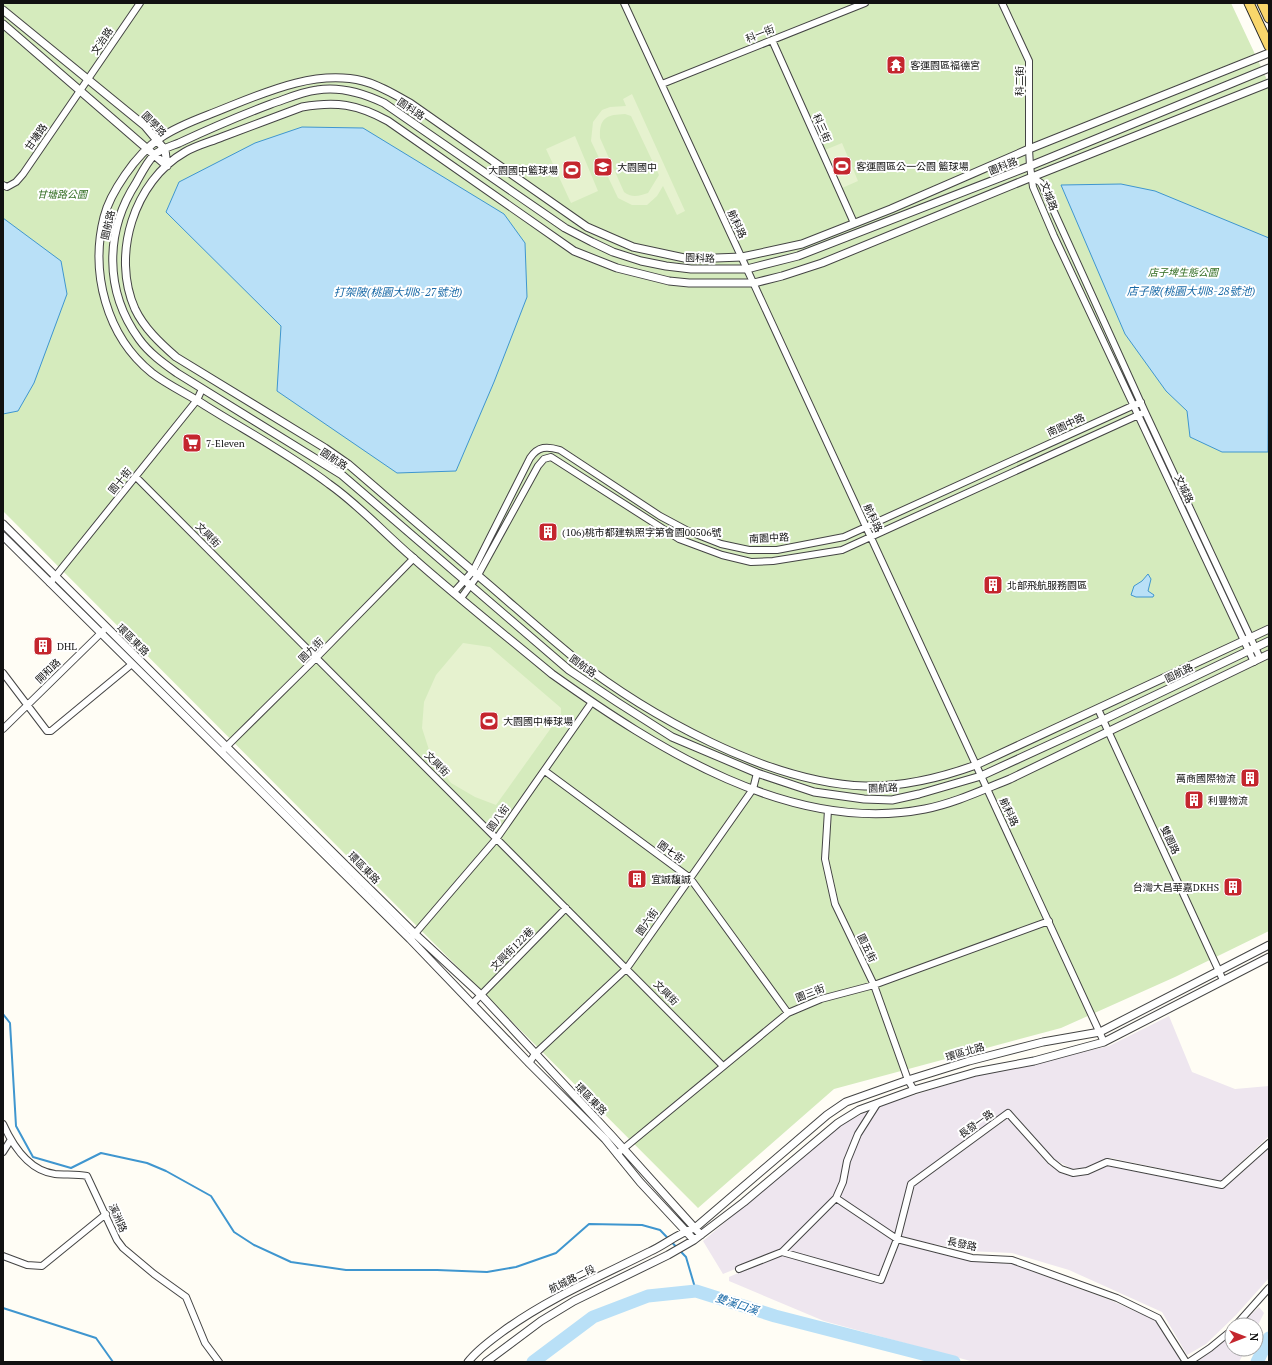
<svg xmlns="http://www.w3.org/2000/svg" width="1272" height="1365" font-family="'PT Serif','Noto Sans TC',serif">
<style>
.industrial{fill:#eee6ef}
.green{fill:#d5ebbd}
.pitch{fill:#e6f2cf;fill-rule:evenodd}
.water{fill:#b9e0f7;stroke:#3f96cf}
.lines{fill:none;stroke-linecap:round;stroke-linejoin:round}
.stream{stroke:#3f96cf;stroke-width:2}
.river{stroke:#b9e0f7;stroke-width:13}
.minor-casing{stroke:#444;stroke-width:8}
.tertiary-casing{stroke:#444;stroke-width:9}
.primary-casing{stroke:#222;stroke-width:11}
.minor{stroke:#fff;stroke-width:6}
.tertiary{stroke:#fff;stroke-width:7}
.primary{stroke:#f9d66b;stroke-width:9}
.labels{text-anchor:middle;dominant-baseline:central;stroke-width:4;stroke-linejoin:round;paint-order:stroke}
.street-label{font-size:10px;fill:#111;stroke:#fff}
.poi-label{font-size:10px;fill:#111;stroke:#fff;text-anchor:start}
.park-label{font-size:10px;font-style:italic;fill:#2f6b1f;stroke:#fff}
.water-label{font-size:11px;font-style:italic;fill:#1768a6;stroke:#fff}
</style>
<rect width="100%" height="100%" fill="#fffdf5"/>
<path class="industrial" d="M1169 1016 1192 1072 1235 1089 1269 1086V1136L1221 1181 1111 1158 1085 1168 1072 1169 1052 1158 1010 1109 909 1183 896 1236 837 1197 848 1161 859 1135 879 1106 979 1075 1109 1046Z
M872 1109 857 1133 843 1182 834 1197 781 1250 723 1274 703 1241 837 1127Z
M1008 1118 1047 1163 1070 1176 1086 1175 1109 1165 1224 1188 1269 1148V1278L1236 1315 1206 1344 1187 1355 1162 1312 1069 1270 1012 1253 967 1251 900 1237 914 1186Z
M836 1200 896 1238 880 1278 785 1251Z
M899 1241 972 1260 1012 1264 1110 1300 1155 1320 1182 1362H974L824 1321 729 1281V1277L782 1254 883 1283Z
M1259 1307 1264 1313 1256 1329V1325H1240Z
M1232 1333V1349H1246L1239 1362H1196L1215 1349Z"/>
<path class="green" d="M3 3H1231L1269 84V931L1175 977 1061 1028 834 1089 698 1208 3 511Z"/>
<path class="pitch" d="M632 94 685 211 677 215 663 186 657 196 647 205H632L618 198 591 141 593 122 602 110 610 107 626 106 623 99ZM625 114 631 116 659 175 648 193C640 196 631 198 624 192L600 138C599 117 607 115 625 114Z
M575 136 598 191 571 203 546 149Z
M842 143 858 181 842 188 825 150Z
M463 643 490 647 561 708V714L496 805 475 797 451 783 430 753 422 728 424 702 436 675Z"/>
<path class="water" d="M302 127 363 128 504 214 525 243 527 297 494 382 456 471 397 473 277 391 281 326 166 212 179 182 255 143Z
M1121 184 1155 191 1269 238 1268 452H1222L1190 437 1187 411 1166 391 1125 334 1061 185Z
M3 218 61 261 67 294 34 383 18 411 3 414Z
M1148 574 1151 579 1148 591 1154 595 1153 597H1136L1131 595 1134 586 1142 581Z"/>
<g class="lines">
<path class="stream" d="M3 1014 10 1023 16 1126 33 1157 71 1168 101 1153 147 1163 166 1171 211 1196 234 1232 254 1245 291 1262 346 1270H437L487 1272 516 1267 556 1253 589 1224 642 1225 660 1230 686 1257 696 1291
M3 1308 96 1338 113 1362"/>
<path class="river" d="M533 1362 593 1317 648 1296 696 1291 775 1316 954 1362
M1257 1362 1269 1338"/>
<defs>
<path id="minor" d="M624 3 1104 1042
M1002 3 1029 61V149L1030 166 1033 187 1054 236 1254 662
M772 40 854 223
M662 84 865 3
M1032 177 1041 183 1145 412 1260 658
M3 185 7 187 16 182 23 174 140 3
M136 477 723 1066
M50 583 197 400 202 389
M454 592 473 571 530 458C538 446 547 446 560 450L660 516 688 531 721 544 749 550H777L844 537 1141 402
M461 598 478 575 538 466 544 459 551 457 679 539 722 555 751 562 773 561 842 550 1145 412
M3 673 47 731H51L132 664
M1098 709 1223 980
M3 729 103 631
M223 750 316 658 414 558
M545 771 690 878 788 1013
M828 810 825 859 835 904 874 985 908 1080 914 1090
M412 937 497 838 592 702
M472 1004 566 908
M529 1063 535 1054 627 968 753 789 757 773
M3 1124C13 1146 29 1171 55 1174 66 1175 76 1174 87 1176L117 1240 123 1248 154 1274 186 1297 205 1343 219 1362
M3 1152 10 1141
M617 1154 788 1013 821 999 874 985 1049 921
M836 1198 897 1239 972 1258 1012 1260 1117 1298 1158 1318 1186 1362
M782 1252 881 1280 897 1239 911 1184 1008 1113 1051 1161 1061 1169 1073 1173 1087 1171 1107 1162 1222 1185 1269 1143
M3 1256 27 1265 42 1266 106 1214
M739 1269 782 1252 836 1198 843 1182 847 1161 858 1134 877 1104
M1236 1325 1269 1288
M1189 1362 1210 1348 1232 1330"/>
<path id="tertiary" d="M3 10 145 126 165 150 167 166
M3 24 167 166
M1269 53 1029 149 891 209 802 244 742 257 689 259 633 247 587 227 410 103C395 95 380 85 363 81 311 68 255 97 208 115 169 130 149 140 125 175 116 188 108 201 104 217 90 272 106 336 152 373 169 386 188 394 206 406 246 431 291 455 329 484 359 505 384 533 412 557 457 597 505 635 552 674 656 748 791 835 925 809 955 803 982 790 1010 779L1269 654
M1269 68 1030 166 798 256 747 269H691L666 266 641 261 613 252 592 242 565 228 384 103C363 93 341 86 317 90 301 92 286 99 271 104 239 116 209 129 179 143 172 146 160 149 154 155 147 162 141 174 136 183 105 231 104 291 139 339 149 353 163 363 177 373L342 475 569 670 617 702 672 737 757 773 814 792 864 799 892 800 919 794 981 776 1103 720 1269 641
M1269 83 1032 177 822 263 782 276 754 283H689L669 281 617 268 574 251 388 121C357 104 336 101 302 107 275 117 249 127 222 137 210 142 197 145 185 152 134 181 111 255 135 309 144 328 160 343 176 357L325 448 348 464C395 504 441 544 488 584 516 608 544 633 572 656 647 715 768 783 865 786 904 787 940 778 976 765L1269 629
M3 524 305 825 414 933 481 995 612 1136 701 1235
M3 536 410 939 529 1063 605 1139 640 1182 694 1240
M468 1362C477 1350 490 1341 502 1332 547 1299 599 1277 649 1252 665 1245 678 1233 695 1228L827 1115 846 1102 908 1080 969 1061 1043 1042 1100 1032 1269 945
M486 1362 541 1321 574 1301 668 1255 694 1240 744 1202 838 1123 859 1110 914 1090 976 1072 1034 1061 1104 1042 1269 957"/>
<path id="primary" d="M1249 3 1269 46
M1262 3 1269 18"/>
</defs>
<use href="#minor" class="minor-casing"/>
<use href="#tertiary" class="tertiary-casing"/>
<use href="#primary" class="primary-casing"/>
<use href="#minor" class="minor"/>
<use href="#tertiary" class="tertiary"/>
<use href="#primary" class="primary"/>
</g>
<defs>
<symbol id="temple-square" viewBox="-11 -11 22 22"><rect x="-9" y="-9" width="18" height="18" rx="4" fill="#c4262e" stroke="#fff"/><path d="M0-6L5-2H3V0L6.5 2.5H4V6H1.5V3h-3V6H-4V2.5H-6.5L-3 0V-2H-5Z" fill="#fff"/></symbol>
<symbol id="stadium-square" viewBox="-11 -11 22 22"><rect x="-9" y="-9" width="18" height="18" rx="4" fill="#c4262e" stroke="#fff"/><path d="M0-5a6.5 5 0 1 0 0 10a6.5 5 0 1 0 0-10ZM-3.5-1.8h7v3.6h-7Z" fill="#fff"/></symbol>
<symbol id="school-square" viewBox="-11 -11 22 22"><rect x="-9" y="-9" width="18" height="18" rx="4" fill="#c4262e" stroke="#fff"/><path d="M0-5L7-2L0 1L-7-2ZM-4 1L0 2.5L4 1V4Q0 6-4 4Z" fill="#fff"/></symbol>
<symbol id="supermarket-square" viewBox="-11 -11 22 22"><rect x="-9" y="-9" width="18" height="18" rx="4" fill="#c4262e" stroke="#fff"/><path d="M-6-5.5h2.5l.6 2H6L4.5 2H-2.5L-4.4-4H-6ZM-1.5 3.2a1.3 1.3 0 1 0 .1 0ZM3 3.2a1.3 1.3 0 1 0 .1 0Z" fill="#fff"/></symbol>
<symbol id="building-square" viewBox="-11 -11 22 22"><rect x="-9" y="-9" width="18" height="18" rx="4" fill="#c4262e" stroke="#fff"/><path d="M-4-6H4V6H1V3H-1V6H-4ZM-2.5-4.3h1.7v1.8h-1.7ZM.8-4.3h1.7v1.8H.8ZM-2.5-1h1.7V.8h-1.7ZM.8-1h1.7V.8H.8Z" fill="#fff"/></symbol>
</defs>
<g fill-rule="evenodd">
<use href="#temple-square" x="885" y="54" width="22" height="22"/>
<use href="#stadium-square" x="831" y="155" width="22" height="22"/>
<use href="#school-square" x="592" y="156" width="22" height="22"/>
<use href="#stadium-square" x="561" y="159" width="22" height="22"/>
<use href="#supermarket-square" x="181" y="432" width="22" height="22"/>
<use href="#building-square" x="537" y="521" width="22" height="22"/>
<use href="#building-square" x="982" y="574" width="22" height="22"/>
<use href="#building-square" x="32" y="635" width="22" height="22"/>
<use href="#stadium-square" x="478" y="710" width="22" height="22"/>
<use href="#building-square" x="1239" y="767" width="22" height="22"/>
<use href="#building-square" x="1183" y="789" width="22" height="22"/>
<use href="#building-square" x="626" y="868" width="22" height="22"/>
<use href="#building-square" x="1222" y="876" width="22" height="22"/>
</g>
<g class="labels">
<g class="street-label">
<text transform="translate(760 34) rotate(-22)">科一街</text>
<text transform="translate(102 41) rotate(-56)">文治路</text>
<text transform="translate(1019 81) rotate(-90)">科二街</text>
<text transform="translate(411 109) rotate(34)">園科路</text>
<text transform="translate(154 124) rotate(46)">園學路</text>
<text transform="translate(822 128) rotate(66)">科三街</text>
<text transform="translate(36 137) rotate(-55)">甘塘路</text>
<text transform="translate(1003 166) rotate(-21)">園科路</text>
<text transform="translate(1049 196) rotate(70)">文城路</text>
<text transform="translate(737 224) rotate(65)">航科路</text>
<text transform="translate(108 225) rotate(-77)">園航路</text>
<text transform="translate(700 258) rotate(2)">園科路</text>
<text transform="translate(1066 425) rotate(-25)">南園中路</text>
<text transform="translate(334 459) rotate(33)">園航路</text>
<text transform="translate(120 481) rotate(-51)">園十街</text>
<text transform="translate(1184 489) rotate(65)">文城路</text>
<text transform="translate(873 518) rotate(65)">航科路</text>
<text transform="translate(208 535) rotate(45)">文興街</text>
<text transform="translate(769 538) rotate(-3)">南園中路</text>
<text transform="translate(133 640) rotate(44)">環區東路</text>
<text transform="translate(311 650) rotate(-45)">園九街</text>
<text transform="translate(583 666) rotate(36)">園航路</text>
<text transform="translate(48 671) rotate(-44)">開和路</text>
<text transform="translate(1179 673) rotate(-26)">園航路</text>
<text transform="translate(437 764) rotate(45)">文興街</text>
<text transform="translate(883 788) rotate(-2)">園航路</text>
<text transform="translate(1009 812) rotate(65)">航科路</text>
<text transform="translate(498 818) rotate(-54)">園八街</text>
<text transform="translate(1170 840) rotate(65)">雙園路</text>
<text transform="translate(671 852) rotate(36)">園七街</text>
<text transform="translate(364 868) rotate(45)">環區東路</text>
<text transform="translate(647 922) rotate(-55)">園六街</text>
<text transform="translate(867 948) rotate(64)">園五街</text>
<text transform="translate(512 949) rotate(-45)">文興街122巷</text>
<text transform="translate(666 993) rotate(45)">文興街</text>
<text transform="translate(810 993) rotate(-21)">園三街</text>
<text transform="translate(965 1052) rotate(-16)">環區北路</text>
<text transform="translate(591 1099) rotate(46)">環區東路</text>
<text transform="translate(976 1124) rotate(-36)">長發一路</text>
<text transform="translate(118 1218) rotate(66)">溪洲路</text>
<text transform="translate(962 1244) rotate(12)">長發路</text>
<text transform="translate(572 1279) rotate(-26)">航城路二段</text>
</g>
<g class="poi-label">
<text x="910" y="65">客運園區福德宮</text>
<text x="856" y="166">客運園區公一公園 籃球場</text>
<text x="617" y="167">大園國中</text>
<text x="558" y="170" text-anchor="end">大園國中籃球場</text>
<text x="206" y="443">7-Eleven</text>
<text x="562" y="532">(106)桃市都建執照字第會園00506號</text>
<text x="1007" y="585">北部飛航服務園區</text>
<text x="57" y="646">DHL</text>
<text x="503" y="721">大園國中棒球場</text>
<text x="1236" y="778" text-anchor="end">萬商國際物流</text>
<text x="1208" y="800">利豐物流</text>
<text x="651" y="879">宜誠馥誠</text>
<text x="1219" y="887" text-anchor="end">台灣大昌華嘉DKHS</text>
</g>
<g class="park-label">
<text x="62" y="194">甘塘路公園</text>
<text x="1183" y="272">店子埤生態公園</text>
</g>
<g class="water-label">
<text x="1191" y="291">店子陂(桃園大圳8-28號池)</text>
<text x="398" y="292">打架陂(桃園大圳8-27號池)</text>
<text transform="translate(737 1304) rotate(18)">雙溪口溪</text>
</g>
</g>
<rect width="1272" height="1365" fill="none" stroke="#111111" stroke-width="8"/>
<g transform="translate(1244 1337) rotate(90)"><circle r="19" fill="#ffffff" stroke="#a0a0a0"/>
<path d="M0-3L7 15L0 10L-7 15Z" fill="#c4262e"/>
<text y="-6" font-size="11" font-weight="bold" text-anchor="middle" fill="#111111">N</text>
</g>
</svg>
